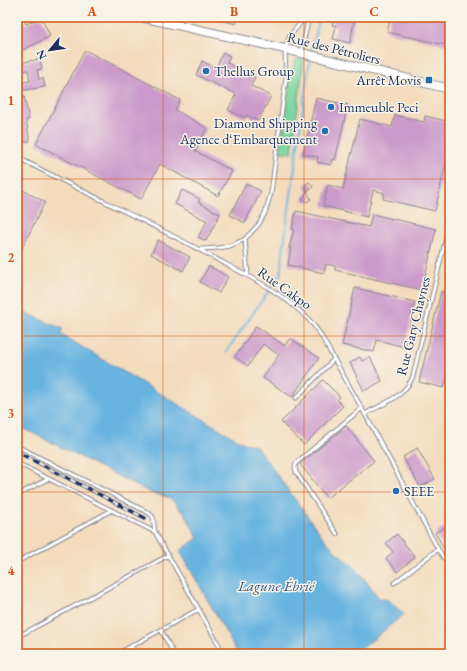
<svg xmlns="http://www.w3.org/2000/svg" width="467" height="671" font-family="'EB Garamond',serif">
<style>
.green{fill:#7cd69c;stroke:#4c827d}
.water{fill:#67b4e1;stroke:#4172a0}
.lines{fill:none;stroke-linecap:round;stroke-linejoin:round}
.stream{stroke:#67b4e1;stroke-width:2}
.building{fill:#cb9aca}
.service-casing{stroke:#87858d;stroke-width:5}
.tertiary-casing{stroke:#87858d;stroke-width:10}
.service{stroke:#fff;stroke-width:3}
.tertiary{stroke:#fff;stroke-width:8}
.rail-casing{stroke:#1b2f5e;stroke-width:3.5}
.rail{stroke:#f7f3e8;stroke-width:2;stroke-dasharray:6;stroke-linecap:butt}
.grid{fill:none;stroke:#d45514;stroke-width:1;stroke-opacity:0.55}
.poi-dot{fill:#1f6fb2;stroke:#f7f3e8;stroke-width:1.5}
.labels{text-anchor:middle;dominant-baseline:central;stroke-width:3;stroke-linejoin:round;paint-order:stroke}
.street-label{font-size:14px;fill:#1b2f5e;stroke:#f7f3e8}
.poi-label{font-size:14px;fill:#1b2f5e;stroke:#f7f3e8;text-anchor:start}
.water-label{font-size:15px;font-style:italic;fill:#325785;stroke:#f7f3e8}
.neatline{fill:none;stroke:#d45514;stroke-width:1.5}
.grid-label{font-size:13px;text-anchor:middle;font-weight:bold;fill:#d45514}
</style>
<rect width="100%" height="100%" fill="#f7f3e8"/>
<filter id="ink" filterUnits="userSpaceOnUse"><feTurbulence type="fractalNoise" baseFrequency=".025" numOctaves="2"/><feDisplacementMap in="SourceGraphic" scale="8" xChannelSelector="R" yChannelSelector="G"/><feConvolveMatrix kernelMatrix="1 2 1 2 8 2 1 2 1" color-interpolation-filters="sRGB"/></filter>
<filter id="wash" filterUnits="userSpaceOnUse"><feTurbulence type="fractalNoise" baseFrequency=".012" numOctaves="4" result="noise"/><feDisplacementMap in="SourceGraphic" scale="16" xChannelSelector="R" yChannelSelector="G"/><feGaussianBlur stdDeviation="0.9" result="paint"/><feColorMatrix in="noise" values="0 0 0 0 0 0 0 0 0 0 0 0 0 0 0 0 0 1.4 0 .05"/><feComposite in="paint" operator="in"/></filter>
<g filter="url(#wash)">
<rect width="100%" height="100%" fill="#f3dbbc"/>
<path class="green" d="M298 58 304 59 292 153 280 152 291 71 295 61Z"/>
<path class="water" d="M17 309 63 329 60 334 243 443 255 445 322 536 336 552 355 567 379 598 388 600 404 614 359 651 360 654H238L180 551 198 538 183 510 181 511C173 498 168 496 153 494L17 425Z"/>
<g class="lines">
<path class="stream" d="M311 53 320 17
M226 352 280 275 310 57"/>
</g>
<g id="blocks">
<path class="building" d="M22 17 26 24 41 17 50 36 17 53V20Z
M217 17H237L236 24 217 19Z
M334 17H355L350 43 333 39 336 26 332 25Z
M391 17H450V46L387 32Z
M85 50 180 100 175 110 207 128 195 151 232 171 218 196 160 164 141 199 36 144Z
M223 53 230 56 227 63 255 77 251 86 271 96 258 121 247 115 245 118 228 110 236 94 196 75 202 61 216 68Z
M40 59 42 69 37 70 39 79 43 78 45 87 24 90 22 82 30 81 28 70 20 71 19 63Z
M24 95 29 120H26L30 141 17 143V96Z
M316 98 348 105 335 160 332 159 331 165 317 162 318 157 303 154Z
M395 115 424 122 425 116 450 122V158H447L435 211 383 199 384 193 373 190 367 217 323 206 328 185 343 189 360 119 392 127Z
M309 182 312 185 313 187 307 192 305 185Z
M246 184 261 191 245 223 230 215Z
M17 187 45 202 17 258Z
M182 190 200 199 198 202 220 214 206 241 198 237 207 221 175 204Z
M307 192 311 199 307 202 303 200V198Z
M296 211 369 227 372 214 436 229 422 290 335 270V266L326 264 324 273 288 265 291 248H289L294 229H292Z
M158 240 190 257 183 271 151 254Z
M209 266 228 277 219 293 200 282Z
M355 288 415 302 405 347 377 340 374 352 342 345Z
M441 291 450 293V364L444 388 419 382Z
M256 326 285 346 290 338 319 358 292 397 263 378 279 355 263 344 248 366 235 357Z
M360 357 362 361 370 357 382 381 364 391 350 363Z
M323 380 340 397 337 400 343 406 304 445 281 422Z
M346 426 374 461 327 498 300 464Z
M417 448 435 479 420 487 403 457Z
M450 524V544L444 548 435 533Z
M397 534 415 557 397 572 386 558 393 552 386 543Z"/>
</g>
</g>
<g filter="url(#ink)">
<use href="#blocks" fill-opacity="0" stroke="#87858d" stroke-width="1"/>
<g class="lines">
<defs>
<path id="service" d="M301 53 309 17
M17 157C84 193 154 224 220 261 254 279 299 301 320 334L365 414 438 549 443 557 450 564
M245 239 248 276
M201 249 218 248 230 246 245 239 259 224 265 213 271 193 286 78 285 49 290 36 305 17
M296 398 334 359
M365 414C384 403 405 397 413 376L450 221
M17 446 149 513 153 517 155 532 224 654
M17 463 155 532
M17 495 48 479
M337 534 296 472 295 467 296 463 362 408
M17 562 112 510
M394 583 438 549
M161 630 174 654
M17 637 169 555
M17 645 22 654
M131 646 135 654
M117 654 199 609"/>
<path id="tertiary" d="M141 17 285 49 450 89"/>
</defs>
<use href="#service" class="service-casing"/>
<use href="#tertiary" class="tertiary-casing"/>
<use href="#service" class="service"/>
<use href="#tertiary" class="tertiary"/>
<defs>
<path id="rail" d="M17 452 145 518"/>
</defs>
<use href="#rail" class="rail-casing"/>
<use href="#rail" class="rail"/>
</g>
</g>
<path class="grid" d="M163 17V654M304 17V654M17 179H450M17 336H450M17 492H450"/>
<g class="poi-dot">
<circle cx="206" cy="71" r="4"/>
<rect x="425" y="76" width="8" height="8" rx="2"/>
<circle cx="331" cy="107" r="4"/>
<circle cx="325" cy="131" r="4"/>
<circle cx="396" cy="491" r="4"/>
</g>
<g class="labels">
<g class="street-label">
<text transform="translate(334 48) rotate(14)">Rue des Pétroliers</text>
<text transform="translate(285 288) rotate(35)">Rue Cakpo</text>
<text transform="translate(413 326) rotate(-76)">Rue Gary Chaynes</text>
</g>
<g class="poi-label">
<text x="214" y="71">Thellus Group</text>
<text x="421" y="80" text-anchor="end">Arrêt Movis</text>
<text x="339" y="107">Immeuble Peci</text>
<text x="317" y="123" text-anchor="end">Diamond Shipping<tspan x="317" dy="16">Agence d‘Embarquement</tspan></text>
<text x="404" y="491">SEEE</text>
</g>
<g class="water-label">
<text x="276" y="585">Lagune Ébrié</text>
</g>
</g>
<rect width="467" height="671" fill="none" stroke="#f7f3e8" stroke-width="44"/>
<g transform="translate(50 50) rotate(241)" stroke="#f7f3e8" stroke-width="3" paint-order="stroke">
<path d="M0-3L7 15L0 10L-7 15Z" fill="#1b2f5e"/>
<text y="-6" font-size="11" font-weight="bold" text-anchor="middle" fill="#1b2f5e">N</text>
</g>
<rect x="22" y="22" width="423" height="627" class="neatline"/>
<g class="grid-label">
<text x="92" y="16">A</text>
<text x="234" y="16">B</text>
<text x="374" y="16">C</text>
<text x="11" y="105">1</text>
<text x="11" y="262">2</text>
<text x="11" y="418">3</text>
<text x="11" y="575">4</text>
</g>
</svg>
